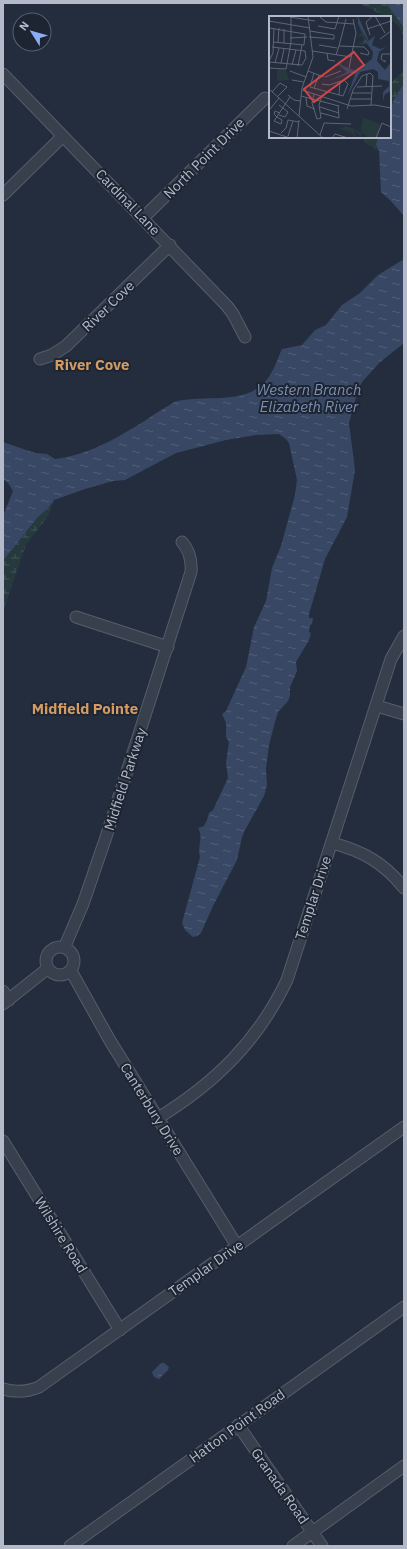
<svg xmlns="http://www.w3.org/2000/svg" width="407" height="1549" font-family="'IBM Plex Sans',sans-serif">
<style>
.wetland{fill:url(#wetland-marsh)}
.water{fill:url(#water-ripples)}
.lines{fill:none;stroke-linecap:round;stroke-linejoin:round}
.minor-casing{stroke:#565d6b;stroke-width:13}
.minor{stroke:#383f4d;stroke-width:11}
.labels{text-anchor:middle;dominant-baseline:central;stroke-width:4;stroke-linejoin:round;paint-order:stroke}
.street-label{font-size:14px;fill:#b4bac8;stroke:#1d2432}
.neighbourhood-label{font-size:15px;font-weight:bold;fill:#d39c64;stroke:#1d2432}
.water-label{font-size:15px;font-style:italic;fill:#7c8eb0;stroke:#1d2432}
.inset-road{fill:none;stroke:#5e6575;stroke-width:1}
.view{fill:#cf4548;fill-opacity:0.15;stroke:#cf4548;stroke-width:2}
.inset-edge{fill:none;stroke:#b4bac8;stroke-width:2}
</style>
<defs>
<pattern id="wetland-marsh" width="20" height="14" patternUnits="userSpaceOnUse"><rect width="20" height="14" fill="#263a3e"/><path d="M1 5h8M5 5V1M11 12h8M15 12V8" fill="none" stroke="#435458"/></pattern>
<pattern id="water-ripples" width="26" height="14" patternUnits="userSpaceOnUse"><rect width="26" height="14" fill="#384764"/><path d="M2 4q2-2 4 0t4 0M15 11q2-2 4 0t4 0" fill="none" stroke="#525f79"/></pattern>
</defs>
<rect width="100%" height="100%" fill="#242d3d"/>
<path class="wetland" d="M359 3H386L404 28V38C401 29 399 24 390 19V17H386Z
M404 70V84L398 92 390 108V84Z
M361 137H378L376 145 379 151 366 143Z
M54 500 49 515 26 545 3 611V561L37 518 49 507Z"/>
<path class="water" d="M386 3H404V28Z
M404 84V216L390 200 381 192 379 151 376 145 378 137H390C390 112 388 105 404 84Z
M404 259V343L379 363 362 382 358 390 349 423 355 470 347 517 325 559 309 614V618H313L312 624 310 625 309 632 311 633 309 640 296 662 297 671 290 687V696L288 701 278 712 275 722 269 745 266 769 267 785 264 796 245 830 242 837 237 860 213 906 201 933 197 936 193 937 185 930 182 923 200 857C197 847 204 837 198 828L204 826 207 820 209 813 213 810 228 778 226 763 229 742 226 737V723L222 714 226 711 246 667 254 627 266 601 272 568 281 546 295 495 297 480 289 443 286 439 279 434 256 435 226 440 176 453 125 480 113 481 85 489 54 500 49 507 37 518 3 561V516L13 491 8 483 3 479V442L35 453 47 454 55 459C99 454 137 425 174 402 200 394 242 405 263 384 272 376 277 360 282 349L302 345 315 330 326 325 342 305 360 293 378 275Z
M161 1363H164L169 1367 168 1370 159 1379C155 1378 153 1376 152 1372Z"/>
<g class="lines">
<defs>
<path id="minor" d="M3 74 227 306 233 314 245 337
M3 195 63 136
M143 218 265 98
M40 359 52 355 66 346 170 245
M76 617 168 647
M377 706 404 714
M332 843C363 851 384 863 404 888
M65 946 83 904 106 837 191 572C192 560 190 551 182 542
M46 961a14 14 0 1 1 28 0a14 14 0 1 1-28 0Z
M71 971 109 1039 237 1246
M3 991 9 1000
M3 1004 47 969
M158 1118C215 1083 258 1041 287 980L391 659 404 636
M3 1141 120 1330
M3 1389C16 1393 27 1392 39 1387L404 1127
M238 1425 322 1546
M70 1546 404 1307
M293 1546 404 1466"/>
</defs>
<use href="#minor" class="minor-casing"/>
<use href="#minor" class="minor"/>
</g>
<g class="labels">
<g class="street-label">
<text transform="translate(204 158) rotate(-45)">North Point Drive</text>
<text transform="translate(128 202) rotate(46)">Cardinal Lane</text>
<text transform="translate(108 306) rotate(-44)">River Cove</text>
<text transform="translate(125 779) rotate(-72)">Midfield Parkway</text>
<text transform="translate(313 898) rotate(-72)">Templar Drive</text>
<text transform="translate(152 1109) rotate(58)">Canterbury Drive</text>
<text transform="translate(61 1235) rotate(58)">Wilshire Road</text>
<text transform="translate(206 1268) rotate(-35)">Templar Drive</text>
<text transform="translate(237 1426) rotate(-36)">Hatton Point Road</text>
<text transform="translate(280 1486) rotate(55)">Granada Road</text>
</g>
<g class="neighbourhood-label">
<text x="92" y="364">River Cove</text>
<text x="85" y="708">Midfield Pointe</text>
</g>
<g class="water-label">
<text x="309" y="389">Western Branch<tspan x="309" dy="17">Elizabeth River</tspan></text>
</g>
</g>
<g transform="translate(269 16)">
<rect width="122" height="122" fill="#242d3d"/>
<path d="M93 101 111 108 107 122 98 120 100 115 96 116Z" fill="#263a3e"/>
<path d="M83 0H94L89 1 88 5 100 28 97 24V26L100 29 104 36 98 28 88 29 95 24 93 20 87 21 92 17 87 2ZM93 106 97 108 96 116 101 115 98 120H103L101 122 98 121 94 116 92 120 87 116 85 114 86 121 83 117 81 118 82 116 70 113 77 110 85 113 92 117Z" fill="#263a3e"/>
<path d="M8 53 17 54 20 64 8 65Z" fill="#263a3e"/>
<path d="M89 0 100 25 106 19 103 29 111 33 117 31 110 36 108 45 116 54 122 46V75L116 78 114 85V76L120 70V65L109 63V56L104 53 91 56 78 81 86 58 81 57 60 65 78 56 70 49 64 50 70 48 69 43 72 49 87 55 103 43 104 36 97 26 96 27 94 28 96 23 100 27 89 8Z" fill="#384764"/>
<path class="inset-road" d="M106 0 116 17M21 1 46 5M51 1 57 6 85 8M0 5 41 12M49 10 66 13 70 0M0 12 36 18 35 29 4 26M98 13 122 5M101 19 97 6 104 0M40 21 65 23V19L41 15M21 22 38 21M111 23 122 15M9 26 10 12M15 27V13M50 29 68 32M70 30 77 3M43 35 82 41M58 37 59 44 66 45M67 39 70 30 95 31 100 36 99 39 91 37M116 44V46L112 43 113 38H122M0 45 4 37 5 12M0 46 33 49 37 42 36 35 3 31M6 47 10 32M12 47 15 33M23 49 27 34M29 50 33 29M0 52 17 53 22 26V0M80 52 87 17 84 3M21 55 37 61M39 55 55 61M45 57 41 71 74 80 79 68 75 64 60 69 53 68M56 61 72 55M23 64 35 66M88 71 113 70M97 71 98 58M45 72 50 59M0 73 54 122M33 74 82 90 106 89 122 92M3 76 11 67 18 71 8 81M83 77H102M45 78 43 87 48 103 52 102 50 89 53 80M19 79 25 84 31 85M70 79 71 65M32 80 70 90M37 81 38 90 46 93M81 83H102M51 91 70 97M1 93 10 82M78 93 84 74 93 60 101 57 104 60 102 89M52 97 70 102 69 89M10 99 16 101 19 96 10 89M30 100 33 72 44 41 39 0M8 101 13 104 12 108 5 105 21 81M8 101 5 98 6 95 11 97M0 115 21 122M12 117 17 112 19 104 30 106M51 119 55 107 82 108M19 120 24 105M28 122 30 104M63 122 66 118 79 122M107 122 113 107 122 111"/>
<path class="view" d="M85 36 95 49 45 86 35 73Z"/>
<rect width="122" height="122" class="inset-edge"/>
</g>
<rect width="407" height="1549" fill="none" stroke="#b4bac8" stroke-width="8"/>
<g transform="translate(32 32) rotate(307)"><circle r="19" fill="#1d2432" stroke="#59606e"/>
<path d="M0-3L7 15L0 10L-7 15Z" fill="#8badf6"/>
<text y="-6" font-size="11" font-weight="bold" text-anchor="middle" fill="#b4bac8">N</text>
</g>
</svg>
